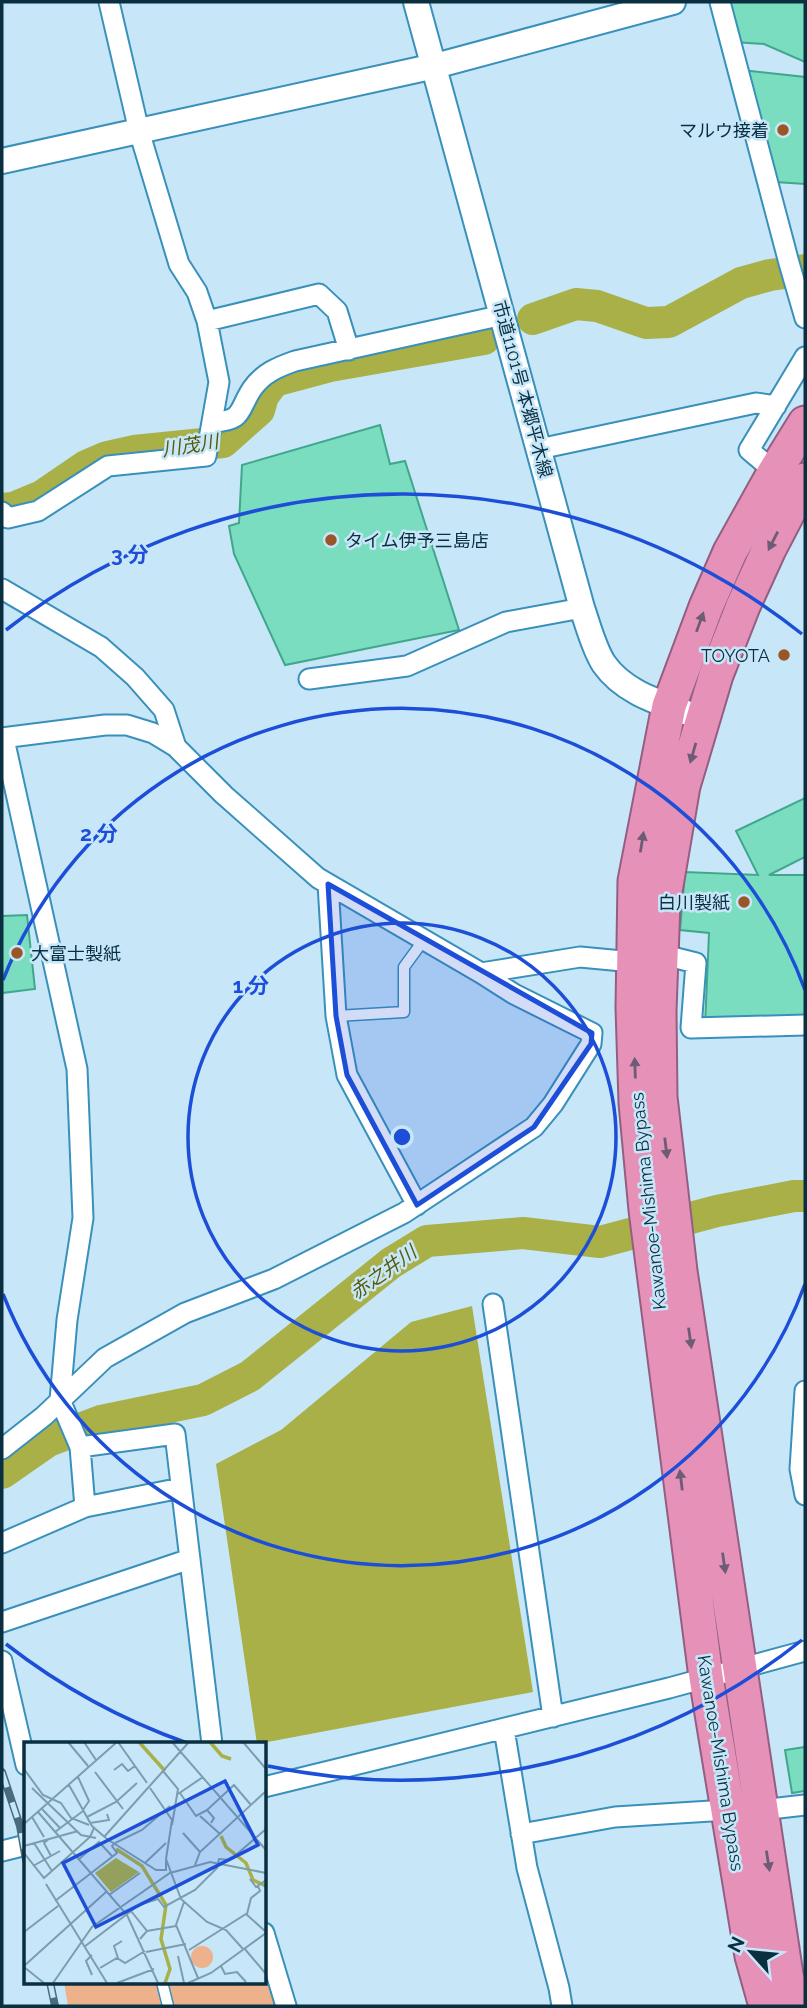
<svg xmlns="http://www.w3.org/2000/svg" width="807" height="2008" font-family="Raleway,'Noto Sans JP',sans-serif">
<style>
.green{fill:#edb18c}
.water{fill:#a8b047}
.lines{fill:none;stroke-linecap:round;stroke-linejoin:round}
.river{stroke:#a8b047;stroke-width:32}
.building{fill:#7addc0;stroke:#40a78c;stroke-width:2}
.service-casing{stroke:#3990ba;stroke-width:13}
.minor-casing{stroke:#3990ba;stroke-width:23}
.tertiary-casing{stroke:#3990ba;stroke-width:28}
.trunk-casing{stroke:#945e82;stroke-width:37}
.service{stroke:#fff;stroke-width:10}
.minor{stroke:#fff;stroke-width:19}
.tertiary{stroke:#fff;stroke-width:24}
.trunk{stroke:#e692b8;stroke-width:33}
.rail-casing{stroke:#486c7d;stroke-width:8}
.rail{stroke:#c7e7f9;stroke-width:5;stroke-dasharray:16;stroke-linecap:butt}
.oneway{fill:#6c5c76}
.marked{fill:#1d4ed8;fill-opacity:0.2;stroke:#1d4ed8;stroke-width:5;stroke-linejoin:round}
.ring{fill:none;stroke:#1d4ed8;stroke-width:3.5}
.poi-dot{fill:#995627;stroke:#c7e7f9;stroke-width:2.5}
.labels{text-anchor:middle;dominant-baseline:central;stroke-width:5;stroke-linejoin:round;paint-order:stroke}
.poi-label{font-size:18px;fill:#092f40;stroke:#c7e7f9;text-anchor:end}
.street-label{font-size:18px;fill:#092f40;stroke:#c7e7f9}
.water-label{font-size:19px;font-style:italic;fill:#565a0a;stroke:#c7e7f9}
.inset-river{fill:none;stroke:#a8b047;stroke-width:3.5}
.inset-road{fill:none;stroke:#7b9daf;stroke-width:2}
.view{fill:#1d4ed8;fill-opacity:0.15;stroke:#1d4ed8;stroke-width:3.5}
.inset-edge{fill:none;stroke:#092f40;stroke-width:3.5}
.centre{fill:#1d4ed8;stroke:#c7e7f9;stroke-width:3.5}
.ring-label{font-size:21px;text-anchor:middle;font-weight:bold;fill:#1d4ed8;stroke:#c7e7f9;stroke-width:5;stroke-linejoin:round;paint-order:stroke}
</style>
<rect width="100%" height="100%" fill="#c7e7f9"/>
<path class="green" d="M264 1956 277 2006H68L64 1982H264Z"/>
<path class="water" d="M472 1306 533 1692 257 1744 216 1464 281 1430 411 1322Z"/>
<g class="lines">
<path class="river" d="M533 319 576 304 597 306 646 323 669 322 741 283 770 275 805 270
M2 509 13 508 42 496 86 466 107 457 134 451 223 442 259 410 263 396 274 381 330 366 484 339
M2 1473 48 1441 101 1421 203 1400 250 1376 391 1263 427 1241 523 1233 600 1242 717 1211 794 1196H805"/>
</g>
<path class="building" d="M721 2H805V62L764 44 733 42Z
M742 70 805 77V184L775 182Z
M380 425 390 464 405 461 459 630 285 665 234 554 229 526 239 523 242 465Z
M805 798V857L769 875H805V1016L705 1026 709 933 680 930 685 872 758 875 736 831Z
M27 915 35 989 2 993V916Z
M805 1747V1791L792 1793 785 1750Z"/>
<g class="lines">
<defs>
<path id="service" d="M336 1016 404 1012V967L423 941
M162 1982 168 2006"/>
<path id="minor" d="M109 2 139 131 179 264 197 292 207 321 319 294 337 311 349 350
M720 2 789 263 805 318
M213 422C244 421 238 410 252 389 263 373 278 367 295 361L503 315
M539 449 756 403 776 406
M781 477 749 450 805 357
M2 512 8 518 38 511 108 466 206 456 219 382 207 321
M2 589 101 647 135 677 164 710 176 747
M309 679 407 666 506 622 582 608
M2 738 105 725H127L153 733 176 747 224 795 318 878 481 973 580 957 633 962 660 954 696 963 691 1028 805 1025
M2 740 6 748 77 1069 83 1218 67 1320 60 1400 80 1447 175 1434 212 1744
M328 884 336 1016 347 1075 417 1205
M493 1304 553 1717
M805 1391 800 1469 805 1495
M80 1447 85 1507
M2 1449 44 1416 105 1358 185 1313 274 1279 404 1213 534 1127 553 1104 591 1044 592 1033 514 994 481 973
M2 1543 85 1507 181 1488
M2 1622 190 1559
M2 1661 26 1765
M504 1729 527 1868 559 1988 562 2006
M264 1787 669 1688 805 1651
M761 1810 805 1805
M521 1834 615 1817 727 1810
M2 1851 26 1845
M264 1933 286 2006"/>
<path id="tertiary" d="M416 2 582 608C588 625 594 649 604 664 623 691 655 701 684 712
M2 161 435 66 673 2"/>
<path id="trunk" d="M766 2006 752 1956 706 1677 646 1210 636 1103 633 1008 635 881 669 706 706 607 730 552 774 473 805 423
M795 2006 786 1975 680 1271 660 1097 659 1011 663 903 683 786 716 675 743 606 769 549 805 480"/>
</defs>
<use href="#service" class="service-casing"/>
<use href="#minor" class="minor-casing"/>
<use href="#tertiary" class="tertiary-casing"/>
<use href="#trunk" class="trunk-casing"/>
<use href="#service" class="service"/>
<use href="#minor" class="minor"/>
<use href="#tertiary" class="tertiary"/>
<use href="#trunk" class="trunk"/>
<defs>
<path id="rail" d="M2 1772 20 1826 26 1860
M50 1982 55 2006"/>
</defs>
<use href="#rail" class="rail-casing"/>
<use href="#rail" class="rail"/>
</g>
<defs><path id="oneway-solid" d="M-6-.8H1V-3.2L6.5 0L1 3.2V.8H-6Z" transform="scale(1.75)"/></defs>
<g class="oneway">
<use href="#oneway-solid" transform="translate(773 541) rotate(117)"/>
<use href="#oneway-solid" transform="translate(700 622) rotate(-70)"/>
<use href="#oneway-solid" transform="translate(693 753) rotate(106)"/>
<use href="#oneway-solid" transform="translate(642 842) rotate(-81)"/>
<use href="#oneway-solid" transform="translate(635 1068) rotate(-92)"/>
<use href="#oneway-solid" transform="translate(666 1148) rotate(83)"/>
<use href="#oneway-solid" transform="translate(690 1338) rotate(82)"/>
<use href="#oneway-solid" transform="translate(681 1480) rotate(-97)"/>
<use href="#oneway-solid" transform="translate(724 1563) rotate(82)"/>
<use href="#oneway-solid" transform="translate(768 1861) rotate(81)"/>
</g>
<path class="marked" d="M328 884 592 1033 591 1044 534 1127 417 1205 347 1075 336 1016Z"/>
<g class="ring">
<circle cx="402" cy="1137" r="214"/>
<path d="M805 1284A429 429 0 0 1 3 1294M3 980A429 429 0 0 1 805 990"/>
<path d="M802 1640A643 643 0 0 1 268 1766M187 1743A643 643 0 0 1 6 1644M6 630A643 643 0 0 1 802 634"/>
</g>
<g class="poi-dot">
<circle cx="783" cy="130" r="7"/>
<circle cx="331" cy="540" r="7"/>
<circle cx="784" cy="655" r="7"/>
<circle cx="744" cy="902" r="7"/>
<circle cx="17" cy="953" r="7"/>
</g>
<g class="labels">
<g class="poi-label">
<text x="769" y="130">マルウ接着</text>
<text x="345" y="540" text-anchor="start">タイム伊予三島店</text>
<text x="770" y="655">TOYOTA</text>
<text x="730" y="902">白川製紙</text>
<text x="31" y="953" text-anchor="start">大富士製紙</text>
</g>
<g class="street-label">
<text transform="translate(523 389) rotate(75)">市道1101号 本郷平木線</text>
<text transform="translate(648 1201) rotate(-96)">Kawanoe-Mishima Bypass</text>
<text transform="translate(721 1763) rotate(81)">Kawanoe-Mishima Bypass</text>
</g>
<g class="water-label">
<text transform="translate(190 445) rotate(-9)">川茂川</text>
<text transform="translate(383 1272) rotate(-36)">赤之井川</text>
</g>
</g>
<g transform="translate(24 1742)">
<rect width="242" height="242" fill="#c7e7f9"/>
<path d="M167 215a11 11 0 1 1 22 0a11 11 0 1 1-22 0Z" fill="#edb18c"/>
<path d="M92 116 115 130 87 150 71 131Z" fill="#a8b047"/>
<path class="inset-river" d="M115 0 141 29M186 0 198 14 207 17M197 94 202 105 222 121 229 138 242 144M92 107 118 124 142 163 137 197 146 227 141 241"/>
<path class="inset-road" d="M44 0 64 24M60 0 72 18M94 0 123 41M148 0 242 108M219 0 242 27M0 27 19 53 37 61 47 76 65 83M90 28 98 22 104 29 111 24M139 29 154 47 148 83M71 30 99 67M54 35 65 59 59 68M45 43 68 84 83 97 132 128H142V118M8 46 57 93 72 96M126 46 148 78 142 117 157 157 183 180 202 188 219 207M156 51 172 74 183 68M154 52 179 35M18 67 36 86M14 70 103 173 134 241M176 74 196 92M8 75 20 95M63 75 92 60 113 41M66 81 85 78 83 72M187 81 190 76 183 68 210 43 227 63M0 82 93 0M31 90 59 69M159 91 176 110M80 95 165 0M25 97 20 101 27 114M10 101 28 129M0 104 54 89M0 111 20 136 66 95 70 86M55 117 75 100 88 114M121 121 142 101M171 123 176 110 242 49M9 124 36 109M226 137 232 145 242 138M22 142 83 241M85 153 116 131M31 159 93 111 88 104 91 101 118 88 146 64M160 160 152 183 174 236M107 169 123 189 116 197M223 172 227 156 236 149 234 144M123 189 152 184M0 190 34 164M60 205 115 163 134 157 140 165 171 148 193 126 195 117 206 118 242 87M220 206 242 232M165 208 222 172 242 190M122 210 162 202M154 214 160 241M94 216 90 204 98 199M0 224 82 150M197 224 201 232 213 230 222 240M0 225 20 241M76 226 93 216 101 221 121 209M68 233 62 219 68 213M29 241 68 185 146 131 186 120 242 131M93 241 130 227M164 241 187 231 242 191"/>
<path class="view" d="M201 39 234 103 72 185 39 121Z"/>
<rect width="242" height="242" class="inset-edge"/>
</g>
<circle cx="402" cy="1137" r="10" class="centre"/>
<g class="ring-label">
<text x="130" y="562">3 分</text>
<text x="99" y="841">2 分</text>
<text x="251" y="993">1 分</text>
</g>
<rect width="807" height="2008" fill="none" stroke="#092f40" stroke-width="7"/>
<g transform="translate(751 1952) rotate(297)" stroke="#c7e7f9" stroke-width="5" paint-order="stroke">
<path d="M0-5L12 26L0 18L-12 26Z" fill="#092f40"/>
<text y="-10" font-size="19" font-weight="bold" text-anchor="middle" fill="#092f40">N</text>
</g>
</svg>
